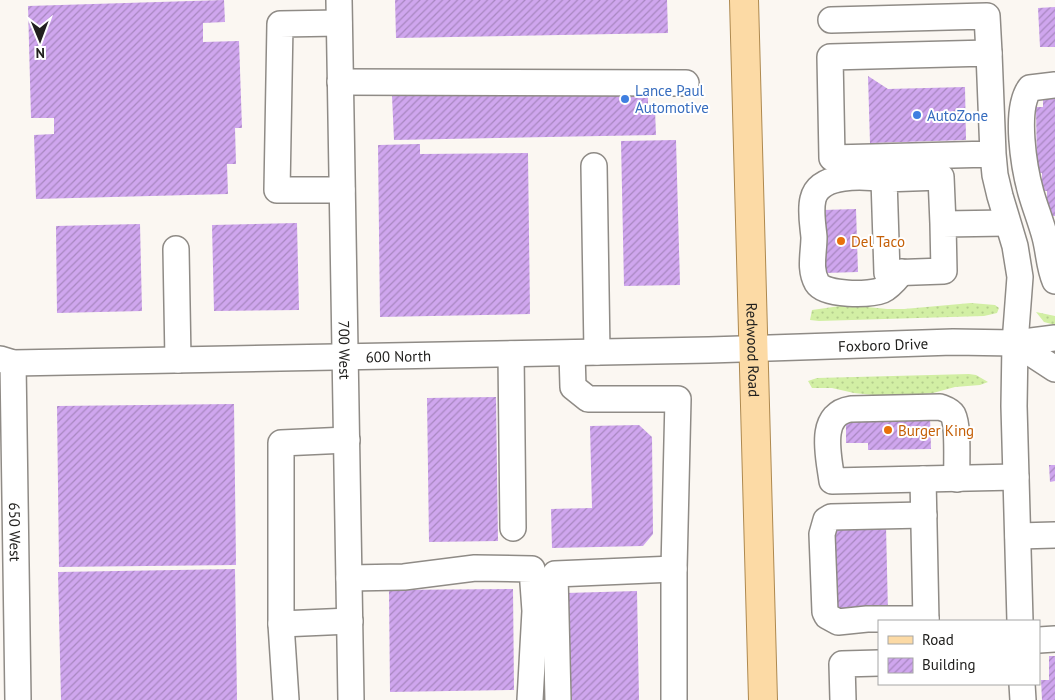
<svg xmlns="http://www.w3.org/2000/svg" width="1055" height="700" font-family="'PT Sans',sans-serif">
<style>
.grass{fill:url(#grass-dots)}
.building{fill:url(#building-hatch)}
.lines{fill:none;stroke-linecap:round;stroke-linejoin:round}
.minor-casing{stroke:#8f8b86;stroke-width:28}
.major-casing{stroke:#ae894f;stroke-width:30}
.minor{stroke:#fff;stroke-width:25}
.major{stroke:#fcdaa5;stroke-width:28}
.shop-dot{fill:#3f7fe0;stroke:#fff;stroke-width:2}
.food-dot{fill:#e8710a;stroke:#fff;stroke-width:2}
.labels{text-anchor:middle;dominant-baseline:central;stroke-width:4;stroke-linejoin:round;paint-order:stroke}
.shop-label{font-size:15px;fill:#366cbe;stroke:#fff;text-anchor:start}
.food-label{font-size:15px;fill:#c56008;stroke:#fff;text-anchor:start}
.street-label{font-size:15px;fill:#21201e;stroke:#fff}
</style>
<defs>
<pattern id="grass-dots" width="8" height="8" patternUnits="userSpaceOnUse" patternTransform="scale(1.25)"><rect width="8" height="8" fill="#d2efa4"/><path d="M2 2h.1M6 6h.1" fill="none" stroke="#b4cd8d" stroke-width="1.8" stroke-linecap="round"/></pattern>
<pattern id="building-hatch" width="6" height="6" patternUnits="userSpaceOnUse" patternTransform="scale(1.25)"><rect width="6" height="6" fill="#cfa6ee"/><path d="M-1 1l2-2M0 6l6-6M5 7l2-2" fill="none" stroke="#a887c0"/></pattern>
</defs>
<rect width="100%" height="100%" fill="#fbf7f2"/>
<path class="grass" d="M971 303 995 305 999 308 997 313 984 316 819 321 810 320 812 310 847 305 887 309H904Z
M1036 312 1055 316V325L1044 322Z
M969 374 976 375 988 382 980 385 955 387 933 393 911 395H873L854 393 832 388H812L808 381 817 378Z"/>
<path class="building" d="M224 0 225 22 203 23V42L239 41 242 128H235L236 164H227L228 194 36 199 34 135 54 134V118H31L28 6Z
M395 0H667L668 33 396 38Z
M1055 7V47H1040L1038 8Z
M868 76 888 89 965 87 966 140 870 143Z
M648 91V109L655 110 656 135 394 140 392 96Z
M1043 94H1055V216H1052L1047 204V191H1042V173H1037L1036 107H1043Z
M676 140 680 285 624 286 621 141Z
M420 144V154L528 153 530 314 380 317 378 145Z
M856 209 858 272 825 273 823 210Z
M297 223 299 310 214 311 212 225Z
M140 224 142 311 57 313 56 226Z
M496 397 498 541 429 542 427 398Z
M234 404 236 565 59 567 57 406Z
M930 416 931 449 868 450V443H846V418Z
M639 425 652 437 653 534 643 546 552 548 551 509 592 508 590 426Z
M1049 465H1055V481L1050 482Z
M886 526 888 613 830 615 828 528Z
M235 569 237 700H61L58 572Z
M513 589 514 690 390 692 389 590Z
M637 591 639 700H569L566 593Z
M1049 656H1055V700H1042L1041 680H1049Z"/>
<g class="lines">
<defs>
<g id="minor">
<path id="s1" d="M339 0 351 700"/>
<path d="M831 20 987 16 989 53"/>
<path d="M339 23 280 24 277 190H342"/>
<path d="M340 82 686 83"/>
<path d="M1055 85 1030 88C1014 109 1024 168 1031 193 1035 207 1041 222 1045 237 1049 252 1049 267 1055 281"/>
<path d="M993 154 832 158 830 57 989 53 993 154 995 175 1000 196 1015 246 1020 277 1015 343 1014 406 1020 621"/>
<path d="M594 166 597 352"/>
<path d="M884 179C864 176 819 173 813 199 810 211 813 226 814 237 814 253 809 269 817 283 825 296 870 295 883 290 890 287 897 278 902 272"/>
<path d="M943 224 941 177 884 179 887 273 944 271 943 224 1007 223"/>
<path d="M176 249 178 360"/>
<path d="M1015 343 1055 369"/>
<path d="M572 353 573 387 588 399H678L674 569V700"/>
<path d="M511 354 513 528"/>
<path id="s2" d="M0 359 13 363 709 350 953 342 1015 343 1055 338"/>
<path id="s3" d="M13 363 18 700"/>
<path d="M923 479 832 481C829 457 817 414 851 409L940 407C945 409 950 410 953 415 959 427 956 464 957 479"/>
<path d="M924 515 831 517 826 520 822 534 825 612 827 616 838 622 867 619H926"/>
<path d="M1018 536 1055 535"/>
<path d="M349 578 404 577 475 568 532 569 535 611 530 700"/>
<path d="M926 621 923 479 1016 477"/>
<path d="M281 624 350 621"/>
<path d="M1039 640 1055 639"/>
<path d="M1022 684 1023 700"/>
<path d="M286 700 281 624V443L347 440"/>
<path d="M558 700 555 574 674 569"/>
<path d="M843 700 842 664 879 663"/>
</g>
<g id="major">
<path id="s4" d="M744 0 763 700"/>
</g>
</defs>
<use href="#minor" class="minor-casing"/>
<use href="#major" class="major-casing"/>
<use href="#minor" class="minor"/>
<use href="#major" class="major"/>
</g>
<g class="shop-dot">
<circle cx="625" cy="99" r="5"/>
<circle cx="917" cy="115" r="5"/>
</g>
<g class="food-dot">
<circle cx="841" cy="241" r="5"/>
<circle cx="888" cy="430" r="5"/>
</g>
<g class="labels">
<g class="shop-label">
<text x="635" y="90">Lance Paul<tspan x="635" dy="17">Automotive</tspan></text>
<text x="927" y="115">AutoZone</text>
</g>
<g class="food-label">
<text x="851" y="241">Del Taco</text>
<text x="898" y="430">Burger King</text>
</g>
<g class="street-label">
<text stroke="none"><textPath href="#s2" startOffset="884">Foxboro Drive</textPath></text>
<text stroke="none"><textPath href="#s1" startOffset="350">700 West</textPath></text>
<text stroke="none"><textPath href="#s4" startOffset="350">Redwood Road</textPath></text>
<text stroke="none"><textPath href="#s2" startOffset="399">600 North</textPath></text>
<text stroke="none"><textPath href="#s3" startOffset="169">650 West</textPath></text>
</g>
</g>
<rect x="878" y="620" width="162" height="65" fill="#ffffff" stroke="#a6a6a5"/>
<rect x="888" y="636" width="25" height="8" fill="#fcdaa5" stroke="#a6a6a5"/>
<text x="922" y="645" font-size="15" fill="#21201e">Road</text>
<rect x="888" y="658" width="25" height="15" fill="url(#building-hatch)" stroke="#a6a6a5"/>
<text x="922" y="670" font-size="15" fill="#21201e">Building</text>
<g transform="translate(40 40) rotate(179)" stroke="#ffffff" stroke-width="4" paint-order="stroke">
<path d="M0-4L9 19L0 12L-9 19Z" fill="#21201e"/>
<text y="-8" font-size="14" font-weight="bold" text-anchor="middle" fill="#21201e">N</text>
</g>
</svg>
